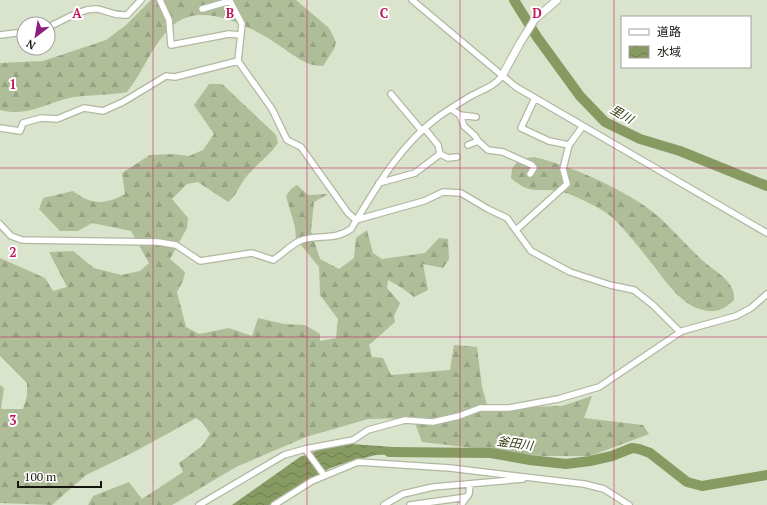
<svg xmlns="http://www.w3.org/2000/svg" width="767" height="505" font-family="'PT Serif','Noto Sans JP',serif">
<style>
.forest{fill:url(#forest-firs)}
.water{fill:url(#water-waves)}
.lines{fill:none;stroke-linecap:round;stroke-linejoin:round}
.river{stroke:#879a62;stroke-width:10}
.minor-casing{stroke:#b0b8a2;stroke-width:8}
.tertiary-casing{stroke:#b0b8a2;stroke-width:9}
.minor{stroke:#fff;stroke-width:5.5}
.tertiary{stroke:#fff;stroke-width:7}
.grid{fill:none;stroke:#c2185b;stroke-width:1;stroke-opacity:0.55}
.labels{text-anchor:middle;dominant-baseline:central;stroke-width:4;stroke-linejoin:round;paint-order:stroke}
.water-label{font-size:12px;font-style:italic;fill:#2c380c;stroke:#fff}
.grid-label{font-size:13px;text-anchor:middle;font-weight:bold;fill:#c2185b;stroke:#fff;stroke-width:4;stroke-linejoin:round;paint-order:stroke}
</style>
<defs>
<pattern id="forest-firs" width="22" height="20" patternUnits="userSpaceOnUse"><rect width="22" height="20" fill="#b0bd99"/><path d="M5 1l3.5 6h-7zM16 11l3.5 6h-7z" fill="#96a283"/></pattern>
<pattern id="water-waves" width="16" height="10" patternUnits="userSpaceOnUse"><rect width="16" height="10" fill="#879a62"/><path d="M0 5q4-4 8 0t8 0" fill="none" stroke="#6d7d4f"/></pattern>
</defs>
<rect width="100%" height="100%" fill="#dae3cc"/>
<path class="forest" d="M151 0H296L329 28 336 42 334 49 323 66C305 66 294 55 280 46 256 29 204 1 176 23 153 41 145 70 127 92 108 96 88 94 69 98 44 104 28 117 0 110V63L43 61 106 40 126 25Z
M209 84H222L276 135 278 143C269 156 256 165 246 177 239 186 237 195 228 202L198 182 187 184 172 199 188 218 187 228 170 259 185 272 183 281 177 292 186 327 199 334 229 328 252 336 258 318 284 324 305 325 320 334V341L336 338 338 319 320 295 319 267 296 239 295 227 286 196 291 189 297 185 308 195 328 194 314 202 311 231 320 259 339 269 354 258 356 238 367 230 373 253 382 259 425 253 439 238 448 239 449 259 443 268 423 264 428 290 414 297 402 288 388 280 387 288 400 303 394 316 395 322 369 345 372 357 383 358 391 375 450 370 454 345 477 347 482 387 488 408 562 406 592 396 584 418 643 425 649 434 590 456H542L422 442 413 418 368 419 306 437 236 467 172 505H88L93 496 129 482 142 499 183 472 179 463 202 446 210 434 203 423 196 418 134 452 86 475 52 505 0 503V385L4 388 1 409H23L27 396V383L0 356V258L45 278 53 291 67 287 49 252 73 251 94 268 121 275 140 271 149 263 131 231 92 223 78 231H60L39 209 43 198 73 191C91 205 105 205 125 194L122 173 150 155 173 154 189 156 203 150 214 134 194 105Z
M534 157C572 166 629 191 659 217 674 231 687 246 702 260 715 272 736 281 734 300 728 305 722 311 713 311 683 312 665 279 649 260 638 246 626 231 613 218 603 209 575 195 562 192 538 186 532 197 511 178L512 169 519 159Z"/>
<path class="water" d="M338 443 407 448 399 454 376 455 351 461 330 468 269 505H232L300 457Z"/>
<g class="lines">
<path class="river" d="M514 0 537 37 580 96 605 122 640 139 680 151 767 186
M389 452 491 453 530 460 566 464 590 461 612 456 632 448 639 449 650 453 687 482 702 486 767 475"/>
<defs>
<path id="minor" d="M160 0 169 20 171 45 229 34 241 35
M412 0 516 87 767 233
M202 9 230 1 242 24 238 61 272 109 287 140 301 147 348 213 356 220
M48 27C63 21 81 8 97 9 109 11 113 16 127 15L141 0
M0 35 24 32
M391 94 422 131
M535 98 521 128 549 141 569 145 583 126
M451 109 460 115 476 117
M460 115 464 126 475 136 478 141 468 145
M0 128 20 131 23 123 41 118 57 119 84 108 103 111 123 102 166 76 175 77 238 61
M478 141 488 150 503 152 532 165 534 168 530 174
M440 154 448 158 457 157
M379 183 415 173 440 154 438 145 425 129
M356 220 424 201 443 192 461 193 488 209 507 218 531 251 570 272 610 285 634 290 653 305 679 331H682
M0 224 11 236 22 240 158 242 176 245 200 261 252 253 273 260C282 255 292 243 302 240 320 234 334 241 351 229 376 188 399 146 438 117 448 110 459 103 469 97 481 90 494 87 502 76
M516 230 567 184 563 169 569 145
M305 449 324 475
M199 505 284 455 305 449 353 440 368 430 405 420 433 422 459 416 480 408H509L558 399 599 387 682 331 736 316 751 308 767 294
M274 505 312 481 358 462 450 468 584 484 604 489 629 505
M384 505 403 494 433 487 523 479
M410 505 467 497
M461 505 469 494 470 484"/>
<path id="tertiary" d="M502 76 520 43 535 19 557 0"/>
</defs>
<use href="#minor" class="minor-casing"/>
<use href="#tertiary" class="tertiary-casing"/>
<use href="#minor" class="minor"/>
<use href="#tertiary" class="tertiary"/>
</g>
<path class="grid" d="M153 0V505M307 0V505M460 0V505M614 0V505M0 168H767M0 337H767"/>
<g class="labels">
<g class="water-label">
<text transform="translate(622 114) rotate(30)">里川</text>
<text transform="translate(515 443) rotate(8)">釜田川</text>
</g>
</g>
<g class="grid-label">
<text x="77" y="18">A</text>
<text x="230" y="18">B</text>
<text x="384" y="18">C</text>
<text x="537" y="18">D</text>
<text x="13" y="89">1</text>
<text x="13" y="257">2</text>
<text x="13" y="425">3</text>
</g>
<rect x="621" y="16" width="130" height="52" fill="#ffffff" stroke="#a1a29f"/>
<rect x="629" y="29" width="20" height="6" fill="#ffffff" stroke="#a1a29f"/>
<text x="657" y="36" font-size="12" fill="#15170f">道路</text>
<rect x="629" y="46" width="20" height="12" fill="url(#water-waves)" stroke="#a1a29f"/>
<text x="657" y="56" font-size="12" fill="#15170f">水域</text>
<g transform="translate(36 36) rotate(211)"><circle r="19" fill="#ffffff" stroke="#a1a29f"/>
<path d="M0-3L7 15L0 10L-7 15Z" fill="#8c1c7f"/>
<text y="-6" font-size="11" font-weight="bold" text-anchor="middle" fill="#15170f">N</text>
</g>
<path d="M18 481v6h83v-6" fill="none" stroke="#15170f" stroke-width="2"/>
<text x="24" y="481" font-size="12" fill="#15170f" stroke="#ffffff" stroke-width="3" paint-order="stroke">100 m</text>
</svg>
